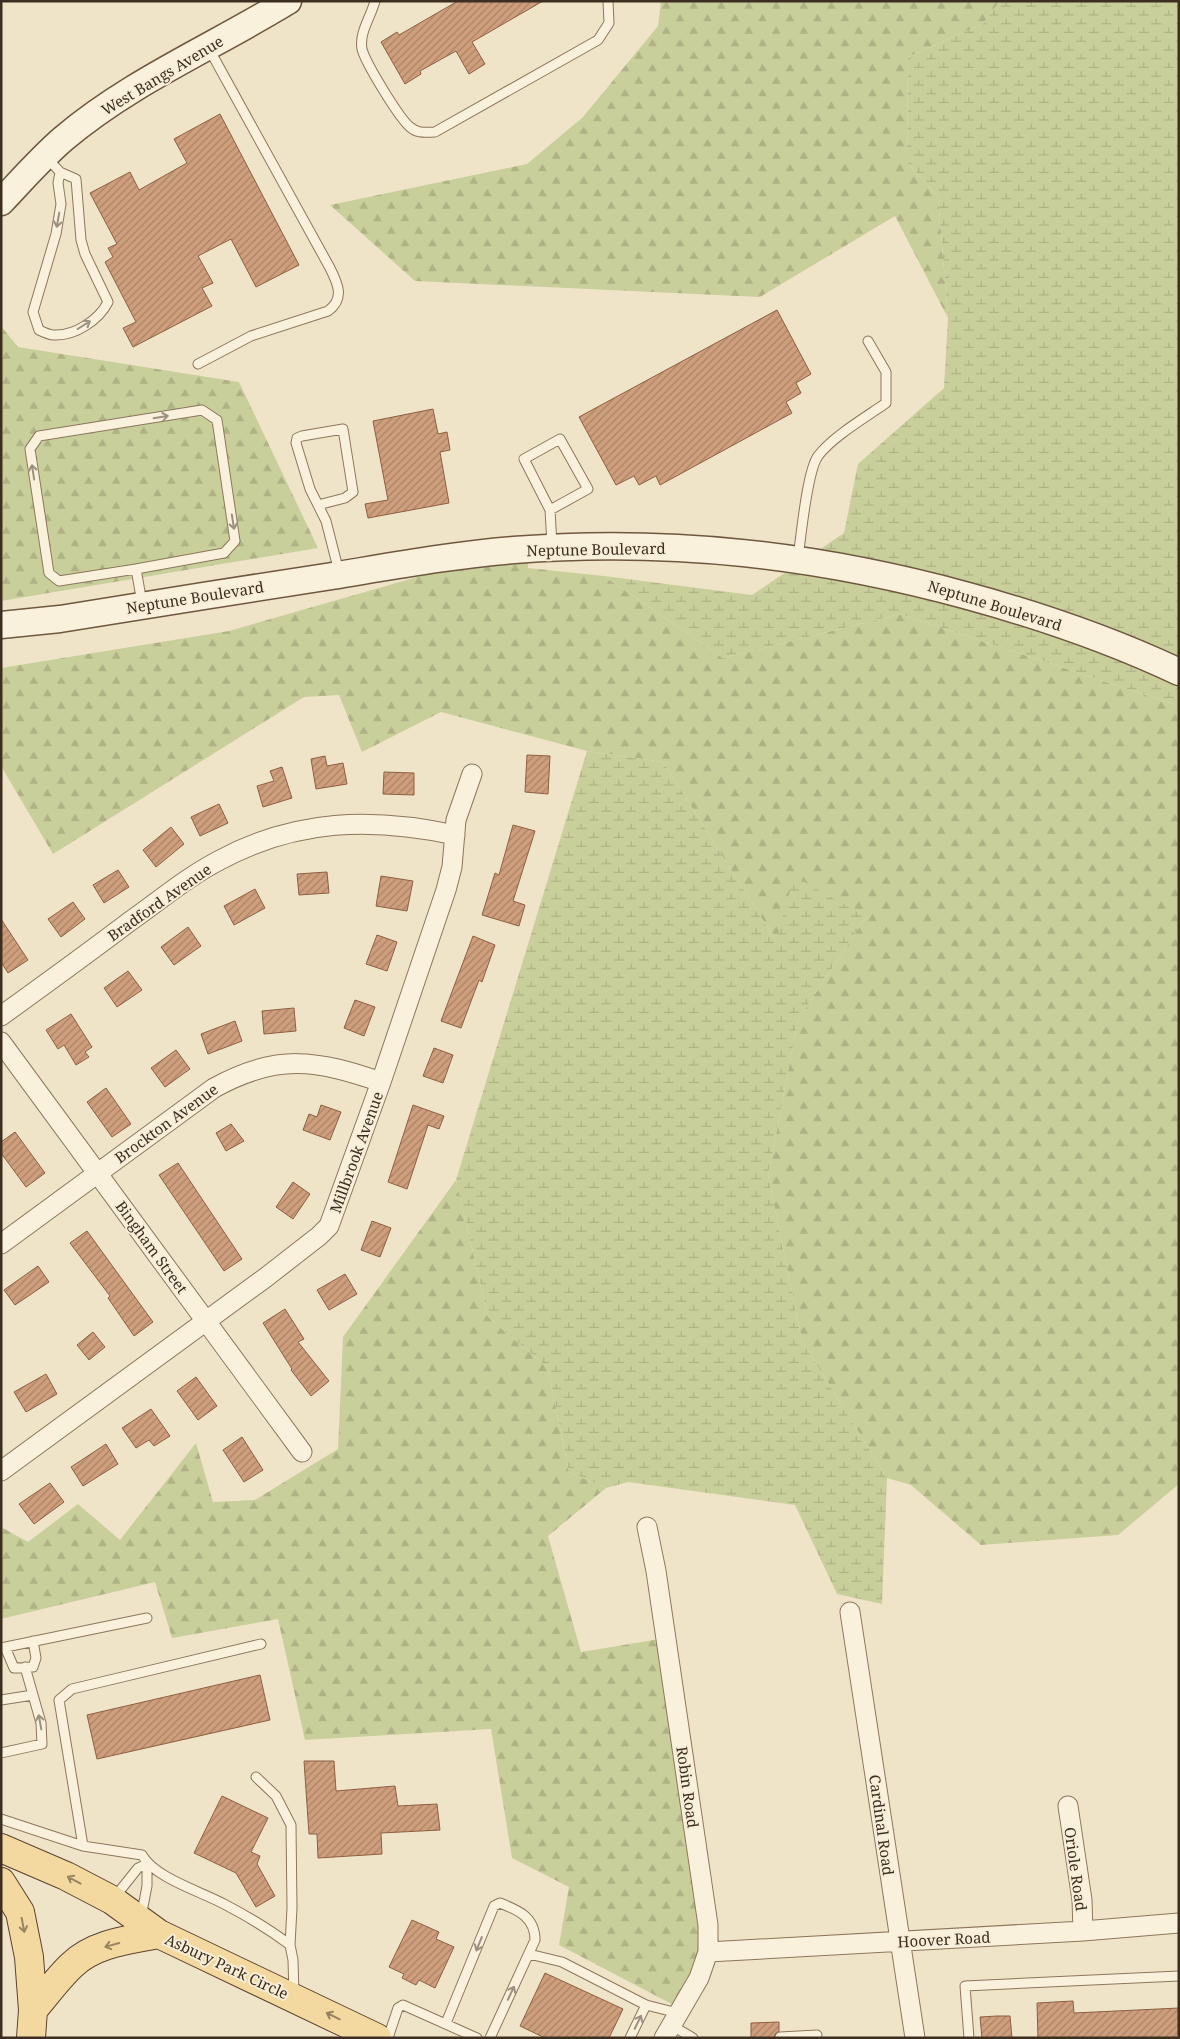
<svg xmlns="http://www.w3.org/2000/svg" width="1180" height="2039" font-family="'Noto Serif',serif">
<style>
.forest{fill:url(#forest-firs)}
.wetland{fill:url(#wetland-marsh)}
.building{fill:url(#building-hatch);stroke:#8d5f41}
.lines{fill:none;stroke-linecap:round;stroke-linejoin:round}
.lane-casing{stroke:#8d765c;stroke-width:11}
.street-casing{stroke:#8d765c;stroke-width:21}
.secondary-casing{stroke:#6f573f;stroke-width:29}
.primary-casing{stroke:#5b4430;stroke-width:30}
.lane{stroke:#faf1dc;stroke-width:9}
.street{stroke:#faf1dc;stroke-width:19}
.secondary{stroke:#faf1dc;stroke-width:26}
.primary{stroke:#f3d9a0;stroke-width:28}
.oneway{stroke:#9c907e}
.oneway2{stroke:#988460}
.labels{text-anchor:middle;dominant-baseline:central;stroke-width:4;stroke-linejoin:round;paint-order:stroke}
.street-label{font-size:15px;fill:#3d2e20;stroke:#f7eed8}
</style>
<defs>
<pattern id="forest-firs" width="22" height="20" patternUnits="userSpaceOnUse" patternTransform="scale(1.25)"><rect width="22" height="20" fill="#c9cf9b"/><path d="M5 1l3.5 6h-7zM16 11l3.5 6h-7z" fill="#aeb285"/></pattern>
<pattern id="wetland-marsh" width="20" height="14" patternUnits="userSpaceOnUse" patternTransform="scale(1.25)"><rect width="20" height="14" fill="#c9cf9b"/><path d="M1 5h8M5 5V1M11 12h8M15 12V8" fill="none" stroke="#aeb285"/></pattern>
<pattern id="building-hatch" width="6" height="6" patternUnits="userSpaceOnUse" patternTransform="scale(1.25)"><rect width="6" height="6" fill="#cf9f7d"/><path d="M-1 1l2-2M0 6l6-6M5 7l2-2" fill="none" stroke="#a98266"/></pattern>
</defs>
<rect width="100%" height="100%" fill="#f0e4c8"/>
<path class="forest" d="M661 1H1000L983 24 908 57 907 162 938 197 948 318 895 216 760 297 415 281 330 205 527 164 583 117 658 26Z
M1 326 18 347 239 382 318 548 1 601Z
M529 545 528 568 604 576 723 658 900 614 1179 706V1484L1118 1535 981 1545 911 1485 887 1478 802 1341 768 1175 798 1020 866 917 776 941 663 762 587 751 441 712 362 752 339 695 304 697 53 854 1 766V668L229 631Z
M456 1180 488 1317 548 1368 569 1472 606 1488 548 1536 581 1652 666 1638 720 1949 685 2011 559 1945 569 1887 512 1858 491 1729 305 1740 278 1619 172 1638 155 1582 1 1619V1527L28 1542 78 1504 120 1540 196 1443 213 1502 255 1500 338 1449 343 1337Z"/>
<path class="wetland" d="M1000 1H1179V706L900 614 723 658 604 576 752 595 844 533 858 464 944 388 948 317 938 197 907 162 908 57 983 24Z
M587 751 663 762 776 941 794 876 866 917 798 1020 768 1175 802 1341 887 1478 882 1604 837 1594 795 1505 628 1482 606 1488 569 1472 548 1368 488 1317 456 1180Z"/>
<path class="building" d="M458 1H543L472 42 485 64 469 74 456 51 420 71 421 74 405 84 381 42 397 32 399 35Z
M220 114 299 265 256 287 231 239 198 256 213 283 202 288 212 306 133 347 123 328 136 322 105 262 113 257 108 248 117 244 90 193 130 172 139 190 187 163 174 139Z
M777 310 811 374 796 383 801 393 786 402 792 413 660 485 656 476 639 485 634 476 616 485 579 417Z
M433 409 438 434 447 432 450 450 440 452 449 503 368 518 365 504 388 500 373 421Z
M527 755 550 756 548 794 525 792Z
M325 756 327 766 343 763 347 784 316 789 311 759Z
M282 767 292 798 263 807 257 786 274 781 270 771Z
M384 772 414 773V795L383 794Z
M219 804 228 823 200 836 191 817Z
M513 825 535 831 513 901 525 905 519 926 482 915 495 873 499 875Z
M171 827 184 844 156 867 143 850Z
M118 870 129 887 104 903 93 885Z
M327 872 329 893 299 895 297 874Z
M381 876 413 881 407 911 376 906Z
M255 889 265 908 234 925 224 906Z
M73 902 85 919 61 937 48 919Z
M1 919 28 960 8 973 1 962Z
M188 927 201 946 174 965 161 947Z
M377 935 397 942 387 971 366 964Z
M473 936 495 945 482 982 479 980 461 1028 441 1021Z
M128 971 142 990 117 1007 104 988Z
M355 1000 375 1007 364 1036 344 1028Z
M294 1008 296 1031 264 1034 262 1011Z
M71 1014 92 1047 85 1052 89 1057 76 1065 64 1045 58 1049 46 1030Z
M235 1021 242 1041 208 1054 201 1034Z
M434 1048 453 1055 443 1083 423 1076Z
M176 1050 190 1069 165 1087 151 1068Z
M106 1088 131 1124 112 1137 87 1102Z
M321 1105 341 1112 330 1140 303 1130 309 1114 317 1117Z
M413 1105 444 1116 439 1129 428 1125 407 1189 388 1182Z
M231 1124 244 1141 226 1151 216 1133Z
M15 1132 45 1173 26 1187 1 1153V1142Z
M178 1163 242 1259 224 1271 159 1175Z
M293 1182 310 1194 293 1219 276 1207Z
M372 1221 391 1228 380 1257 361 1250Z
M87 1231 153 1322 134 1336 108 1298 110 1296 70 1243Z
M38 1266 49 1282 15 1305 4 1290Z
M345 1274 357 1294 329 1310 317 1290Z
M285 1309 304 1339 298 1342 329 1381 311 1396 291 1370 292 1369 263 1323Z
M93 1332 105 1347 89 1360 77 1345Z
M46 1374 57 1394 26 1412 14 1392Z
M196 1377 217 1406 198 1420 177 1391Z
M151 1409 170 1436 154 1446 149 1440 136 1448 122 1428Z
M242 1437 263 1470 244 1482 223 1450Z
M106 1444 118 1464 83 1486 71 1467Z
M50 1483 64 1502 34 1524 19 1504Z
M260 1675 270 1720 97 1759 87 1715Z
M304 1761H334L336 1791 395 1786 398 1806 437 1804 440 1830 381 1833 382 1854 318 1858 317 1834H309Z
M222 1796 268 1818 251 1852 260 1856 257 1864 275 1896 256 1907 236 1873 194 1853Z
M412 1920 439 1932 436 1939 454 1947 435 1988 419 1980 416 1985 402 1978 404 1974 389 1967Z
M545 1973 623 2009 609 2038H545L520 2026Z
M1073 2001 1074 2013 1179 2008V2038H1038L1037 2003Z
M997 2016H1010L1012 2038H982L980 2017Z
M779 2022V2031L775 2034 774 2038H751V2023Z"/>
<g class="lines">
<defs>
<path id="lane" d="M375 1C371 17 359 32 362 49 365 62 399 118 410 127 418 134 426 132 435 132L598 40 609 23 608 1
M47 158 60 172 76 179 81 240 85 254 108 302C99 320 75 336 54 335 49 335 43 332 39 330L33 312 56 234 61 204 58 183 60 172
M198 364 251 336 328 311C345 299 338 284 330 268L208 47
M318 505 345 498 353 492 343 429 302 436 297 438 296 443 310 489 326 521 339 572
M550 510 588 489 560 439 524 459 550 510 552 545
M798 558C801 537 807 471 818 456 832 437 866 417 886 403V372L868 341
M136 569 224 553 235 541 217 420 202 410 39 436 30 449 49 573 59 581 136 569 142 603
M5 1647 14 1668 33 1667 36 1658 33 1641
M1 1648 147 1618
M1 1700 33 1695
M1 1753 42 1744 41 1723 25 1667
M256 1777 276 1796 291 1825 292 1908 290 1945
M1 1819 83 1846 59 1700 72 1689 261 1644
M83 1846 142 1855C155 1878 200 1891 224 1904 247 1916 269 1929 290 1945L293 1960 294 1995
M114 1898 138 1868 147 1864V1886L141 1917
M529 1954 562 1962 646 2005 678 2013
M446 2023 494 1906 500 1903C518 1910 535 1917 535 1940L490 2038
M671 2025 693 2038
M780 2037 817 2035
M388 2038 398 2008 403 2005 477 2038
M630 2038 646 2005
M969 2038 965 1986 1179 1976"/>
<path id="street" d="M1 1016C44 985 87 954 129 922 159 901 187 877 220 860 296 819 372 817 455 835
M1 1042 302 1452
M1 1244 214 1088C277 1053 317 1060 381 1082
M1 1471 265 1278 319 1236 329 1226 381 1082 446 890 452 867 456 820 472 774
M647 1527 656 1571 708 1925V1952L699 1978 664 2038
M850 1612 915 2038
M1068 1806 1082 1900 1083 1931
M708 1952 1083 1931 1179 1923"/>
<path id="secondary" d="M1 202C21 181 41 158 63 139 130 82 213 47 288 1
M1 625 60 619C151 604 241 590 332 576 393 566 453 555 514 550 671 538 818 555 968 596 1041 616 1111 640 1179 672"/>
<path id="primary" d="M1 1848 66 1876 112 1900 159 1934 377 2038
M1 1882 20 1912 29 1957 33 2010 31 2038
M33 2010C46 1995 58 1978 72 1965 95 1943 129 1940 159 1934"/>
</defs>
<use href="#lane" class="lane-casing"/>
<use href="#street" class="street-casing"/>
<use href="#secondary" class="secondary-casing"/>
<use href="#primary" class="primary-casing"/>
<use href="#lane" class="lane"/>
<use href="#street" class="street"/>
<use href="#secondary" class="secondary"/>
<use href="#primary" class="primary"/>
</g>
<defs><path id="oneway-shaft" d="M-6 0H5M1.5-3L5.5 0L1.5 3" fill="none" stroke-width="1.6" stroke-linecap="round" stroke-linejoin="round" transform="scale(1.25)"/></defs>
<g class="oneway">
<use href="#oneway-shaft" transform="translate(58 220) rotate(100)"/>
<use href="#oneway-shaft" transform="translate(84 325) rotate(-32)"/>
<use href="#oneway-shaft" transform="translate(161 417) rotate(-9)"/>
<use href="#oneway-shaft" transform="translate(33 472) rotate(-99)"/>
<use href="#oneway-shaft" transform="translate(233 522) rotate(81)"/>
<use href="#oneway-shaft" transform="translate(40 1722) rotate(-100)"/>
<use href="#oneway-shaft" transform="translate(479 1944) rotate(112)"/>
<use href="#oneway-shaft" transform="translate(511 1993) rotate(-65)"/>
<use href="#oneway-shaft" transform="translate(638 2022) rotate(-64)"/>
</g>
<g class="oneway2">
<use href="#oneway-shaft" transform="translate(74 1880) rotate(-152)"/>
<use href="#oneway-shaft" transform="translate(23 1925) rotate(79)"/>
<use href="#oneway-shaft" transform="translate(112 1945) rotate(165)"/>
<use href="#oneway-shaft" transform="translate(333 2016) rotate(-154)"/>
</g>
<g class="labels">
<g class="street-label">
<text transform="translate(162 75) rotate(-31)">West Bangs Avenue</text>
<text transform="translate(596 549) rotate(-1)">Neptune Boulevard</text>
<text transform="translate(195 597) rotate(-9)">Neptune Boulevard</text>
<text transform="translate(995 605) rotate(17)">Neptune Boulevard</text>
<text transform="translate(159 902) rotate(-35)">Bradford Avenue</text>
<text transform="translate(166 1123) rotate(-36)">Brockton Avenue</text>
<text transform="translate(356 1152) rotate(-70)">Millbrook Avenue</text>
<text transform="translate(152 1247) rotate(54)">Bingham Street</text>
<text transform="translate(688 1787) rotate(82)">Robin Road</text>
<text transform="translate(882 1825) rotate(82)">Cardinal Road</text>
<text transform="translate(1076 1869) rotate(82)">Oriole Road</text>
<text transform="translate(944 1939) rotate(-3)">Hoover Road</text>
<text transform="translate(227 1966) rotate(25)">Asbury Park Circle</text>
</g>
</g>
<rect width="1180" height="2039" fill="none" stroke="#3d2e20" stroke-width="5"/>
</svg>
